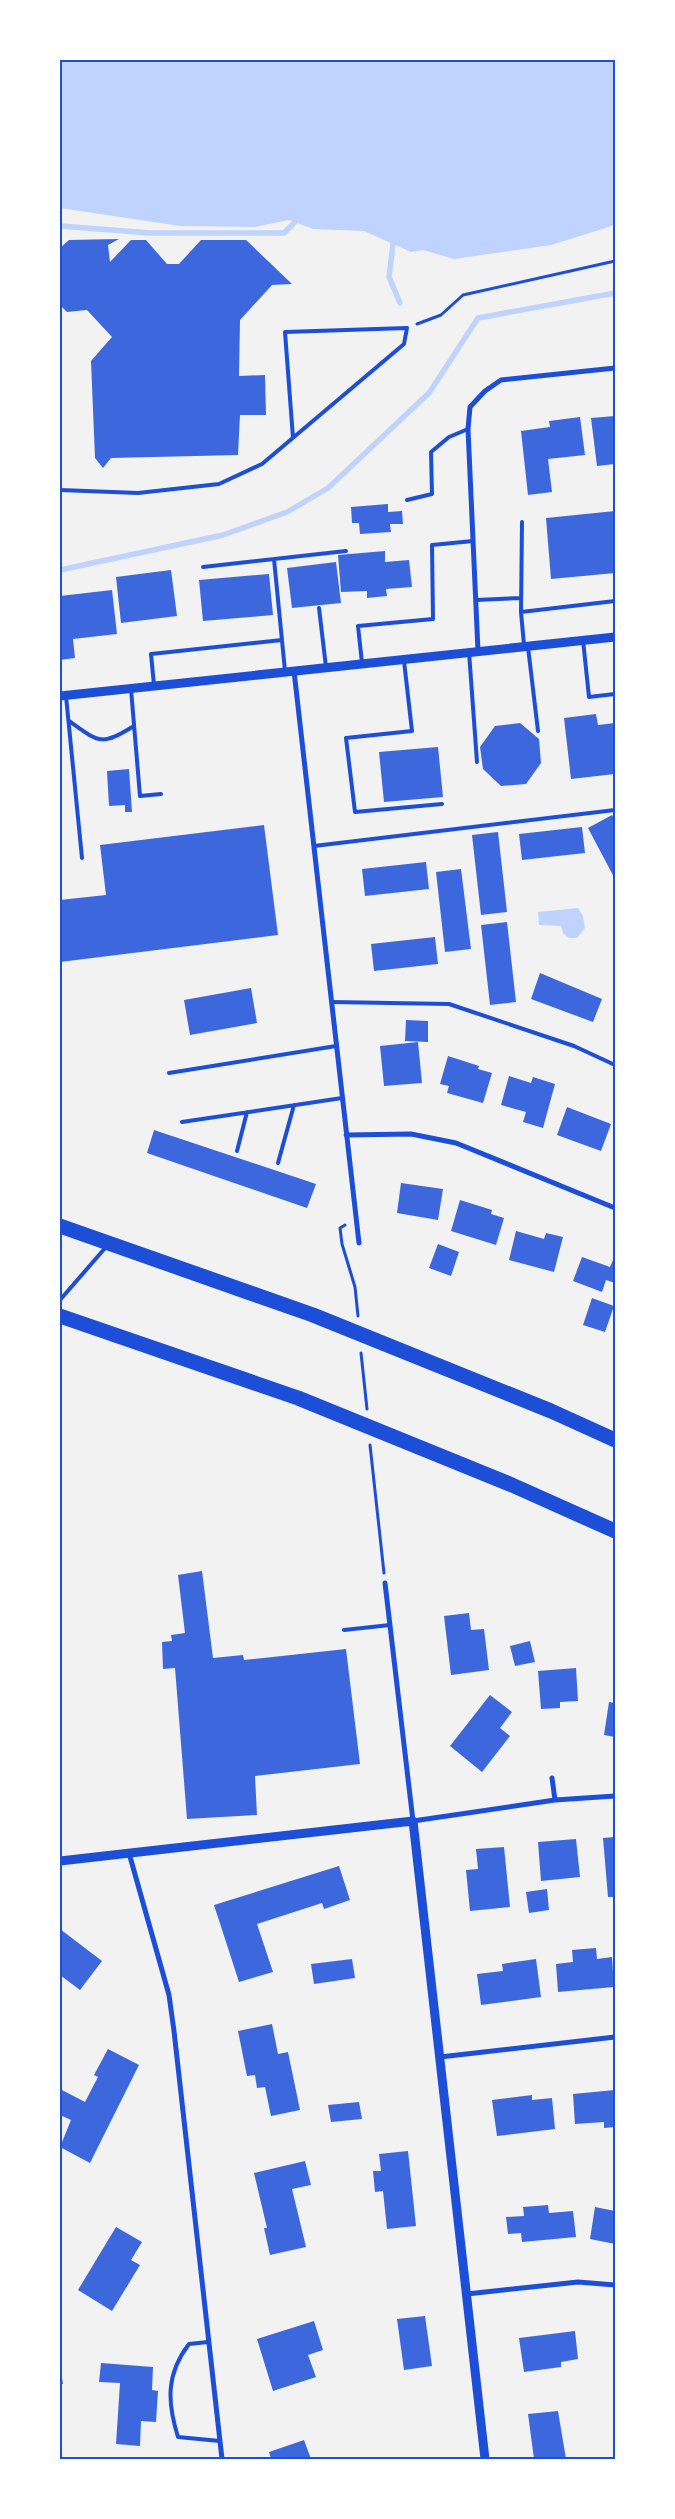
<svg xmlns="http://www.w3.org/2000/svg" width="675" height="2519" font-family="'Source Sans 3',sans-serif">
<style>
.water{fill:#bfd3fe}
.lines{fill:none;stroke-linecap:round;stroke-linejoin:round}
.stream{stroke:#bfd3fe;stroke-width:5.5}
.building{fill:#3d67dc}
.path{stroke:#1d4ed8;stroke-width:3}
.service{stroke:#1d4ed8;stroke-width:4}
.minor{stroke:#1d4ed8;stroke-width:5}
.tertiary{stroke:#1d4ed8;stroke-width:9}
.motorway{stroke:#1d4ed8;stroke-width:15}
.neatline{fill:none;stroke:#1d4ed8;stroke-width:2}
</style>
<rect width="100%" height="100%" fill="#f2f2f2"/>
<path class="water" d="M60 60H615V225L551 245 454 259 423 250 411 252 364 231 313 229 289 220 255 227 180 226 60 208Z
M578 908 583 916 585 928 577 938H569L563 933 561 926 539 925 538 912Z"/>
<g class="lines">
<path class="stream" d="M60 226 151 233H284L295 222
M393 244 389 277 400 303
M60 570 223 535 287 512 328 488 429 393 478 318 615 293"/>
</g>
<path class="building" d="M119 239 108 245 110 262 131 240H146L167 264H179L201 240H246L292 284 272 285 240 320 239 376 265 375 266 415H240L238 455 111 458 103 468 95 458 91 361 112 337 87 310 67 312 60 305V248L69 240Z
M615 416V464L597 466 591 418Z
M580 417 585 455 548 459 552 492 528 495 521 431 550 427 549 421Z
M388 504V512L402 511 403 524H390L391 532 360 534 359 523H352L351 507Z
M615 511V573L551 579 546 518Z
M385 551V562L409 560 412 587 386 589 387 596 367 598V591L341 592 338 555Z
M336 562 341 603 292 608 287 568Z
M171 570 177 616 121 623 116 577Z
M269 574 273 615 203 621 199 580Z
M112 590 117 634 73 639 75 658 60 660V596Z
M596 714 598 725 615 723V774L571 779 564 718Z
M520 723 539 739 541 763 526 784 501 786 483 769 480 747 495 726Z
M438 747 443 797 384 802 379 752Z
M129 769 132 812H125V805L109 806 107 771Z
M612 815 615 820V879L588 828Z
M264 825 278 935 60 962V900L106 895 100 845Z
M582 827 585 853 522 860 519 834Z
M498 832 507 912 481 915 472 835Z
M426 862 429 889 365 896 362 869Z
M461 869 471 949 445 952 436 872Z
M507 922 516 1002 490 1005 481 925Z
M435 937 438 964 374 971 371 944Z
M540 973 602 999 593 1022 531 999Z
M251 988 257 1023 190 1035 184 1000Z
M406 1020 428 1021V1042L405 1041Z
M418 1042 422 1083 384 1086 380 1046Z
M448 1056 479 1066 478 1069 492 1073 483 1103 447 1093 449 1086 440 1084Z
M509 1076 531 1083 533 1077 555 1084 543 1128 523 1122 526 1112 501 1105Z
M567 1107 611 1124 601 1151 557 1135Z
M154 1130 316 1184 307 1208 147 1153Z
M401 1183 443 1189 438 1220 397 1213Z
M460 1200 492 1210 491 1214 504 1218 496 1245 451 1231Z
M516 1231 544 1239 546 1233 563 1237 554 1272 509 1260Z
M438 1244 459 1252 451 1276 429 1268Z
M582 1257 610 1267 613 1260 615 1261V1283L606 1280 602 1292 573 1281Z
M592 1298 614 1306 605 1332 583 1325Z
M202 1571 213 1658 243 1655 244 1660 346 1649 360 1764 255 1776 257 1815 187 1819 175 1668 163 1669 162 1642 172 1641 171 1635 185 1633 178 1575Z
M469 1613 471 1630 484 1629 489 1670 451 1675 444 1616Z
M530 1641 535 1662 515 1666 510 1646Z
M576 1668 578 1701 560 1702V1708L541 1709 538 1671Z
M490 1695 512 1712 500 1728 510 1736 482 1772 450 1746Z
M609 1702 615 1703V1737L604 1735Z
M615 1837V1897H608L603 1838Z
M576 1839 580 1877 541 1881 538 1842Z
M504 1847 510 1907 470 1911 466 1870 478 1869 476 1849Z
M339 1866 350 1900 324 1909 322 1903 257 1924 273 1972 239 1982 214 1905Z
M547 1889 549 1910 529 1913 526 1892Z
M60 1929 102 1961 80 1990 60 1975Z
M596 1948 597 1959 612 1957 614 1987 558 1992 556 1964 573 1962 572 1950Z
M352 1959 355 1978 314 1984 311 1964Z
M536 1959 541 1997 481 2005 477 1974 503 1971 502 1964Z
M272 2024 278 2054 288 2052 300 2110 271 2116 265 2087 257 2088 255 2075 247 2076 238 2031Z
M108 2049 139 2065 90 2163 60 2147 71 2120 60 2115V2089L85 2102 98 2077 94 2075Z
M615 2090V2127L604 2128V2122L575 2124 573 2094Z
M532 2095V2100L552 2098 555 2129 497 2136 492 2100Z
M359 2102 362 2119 331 2122 328 2105Z
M408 2151 416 2226 387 2229 383 2191 375 2192 373 2171H381L379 2154Z
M305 2161 311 2185 292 2189 306 2247 270 2255 264 2228H267L254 2173Z
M548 2205 549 2213 573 2211 576 2237 522 2242 521 2233 508 2234 506 2217 524 2216 523 2207Z
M595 2207 615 2211V2244L590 2239Z
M116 2227 142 2242 131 2260 140 2265 112 2311 78 2290Z
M425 2316 432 2366 404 2370 397 2319Z
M314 2321 323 2350 308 2355 316 2377 273 2391 257 2339Z
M575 2331 578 2359 561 2362V2367L524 2372 519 2338Z
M101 2363 153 2367 152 2390 158 2391 156 2422 141 2421 140 2446 116 2444 120 2383 99 2382Z
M60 2367 63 2384H60Z
M558 2411 566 2459H534L528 2414Z
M304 2440 311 2459H271L269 2452Z"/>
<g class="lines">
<path class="path" d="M417 324 441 315 463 295 615 261
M345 1225 340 1228 342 1244 355 1287 358 1316
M361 1353 367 1409
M370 1445 384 1573"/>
<path class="service" d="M60 490 138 493 219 484 262 464 404 344 407 328 285 332 293 438
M407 500 432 494 431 452 449 437 468 429
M274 559 285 671
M203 567 346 551
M476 600 521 598
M319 608 326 667
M521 612 522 522
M583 640 589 697 615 694
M524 645 521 612 615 601
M528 647 538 731
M469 652 477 762
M404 661 412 731 346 738 355 812 442 804
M362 663 358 626 433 619 432 545 473 541
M154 685 151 654 282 640
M131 689 140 796 161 794
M66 696 82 858
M69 721C100 743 101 746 134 726
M314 846 615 810
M332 1002 449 1004 574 1046 615 1065
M169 1073 336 1046
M182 1122 342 1098
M237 1151 247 1112
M278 1163 294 1105
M60 1300 106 1247
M344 1630 390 1625
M208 2342 189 2344C166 2374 167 2402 178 2437L220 2441"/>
<path class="minor" d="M478 651 468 429 470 407 485 391 501 380 615 368
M294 671 359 1243
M346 1135 411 1134 456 1143 615 1208
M385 1583 413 1821 555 1800 615 1796
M552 1778 555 1800
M129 1853 169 1995 174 2031 222 2459
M440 2057 615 2037
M467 2294 578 2282 615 2285"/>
<path class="tertiary" d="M60 696 615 637
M60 1861 413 1821 485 2459"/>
<path class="motorway" d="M60 1226 313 1315 551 1411 615 1440
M60 1316 298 1398 512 1485 615 1531"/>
</g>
<rect width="675" height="2519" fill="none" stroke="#ffffff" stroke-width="122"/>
<rect x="61" y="61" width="553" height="2397" class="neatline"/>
</svg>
